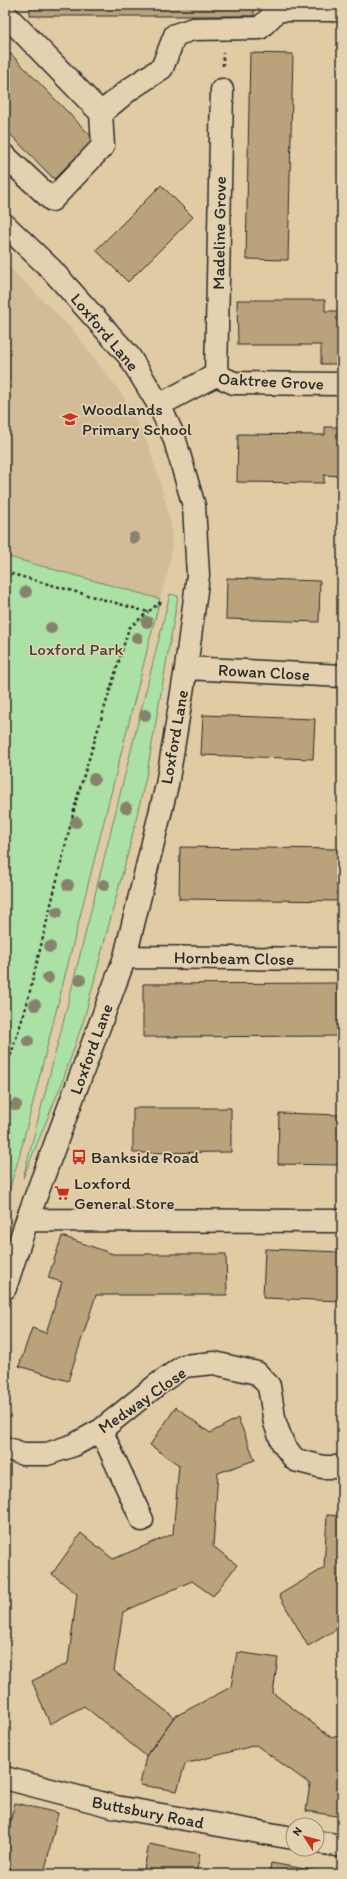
<svg xmlns="http://www.w3.org/2000/svg" width="347" height="1879" font-family="Itim,sans-serif">
<style>
.built{fill:#d2bc97}
.green{fill:#abe1a4;stroke:#6b8668}
.building{fill:#baa27c;stroke:#2b2b2b}
.lines{fill:none;stroke-linecap:round;stroke-linejoin:round}
.minor-casing{stroke:#2b2b2b;stroke-width:25}
.path{stroke:#2b2b2b;stroke-width:2.5;stroke-dasharray:3 3;stroke-linecap:butt}
.minor{stroke:#e3d1af;stroke-width:22}
.tree{fill:#87826c}
.labels{text-anchor:middle;dominant-baseline:central;stroke-width:3.5;stroke-linejoin:round;paint-order:stroke}
.street-label{font-size:17px;fill:#2b2b2b;stroke:#e3d1af}
.poi-label{font-size:17px;fill:#2b2b2b;stroke:#e3d1af;text-anchor:start}
.park-label{font-size:17px;fill:#3e463d;stroke:#e3d1af}
</style>
<rect width="100%" height="100%" fill="#e0cba5"/>
<filter id="ink" filterUnits="userSpaceOnUse"><feTurbulence type="fractalNoise" baseFrequency=".025" numOctaves="2"/><feDisplacementMap in="SourceGraphic" scale="8" xChannelSelector="R" yChannelSelector="G"/><feConvolveMatrix kernelMatrix="1 2 1 2 8 2 1 2 1" color-interpolation-filters="sRGB"/></filter>
<g filter="url(#ink)">
<path class="built" d="M5 263 73 330 123 396 147 442 160 481 171 525 172 546 169 568 160 599 5 556Z"/>
<path class="green" d="M5 556 160 599 44 1059 18 1161 5 1203Z
M170 594 178 596 147 772 130 845 84 1019 62 1083 23 1178 62 1027Z"/>
<path class="building" d="M30 5H254V16H30Z
M5 48 94 139 54 179 5 129Z
M250 53 293 54 288 260 246 259Z
M161 185 193 217 128 282 96 250Z
M237 300H325V311H342V364H321V345H238Z
M325 427H342V476L324 475V483L237 482 238 434 325 435Z
M227 578 320 581 319 622 226 619Z
M203 715 315 719 313 759 201 755Z
M180 847 342 849V901L179 899Z
M342 983V1036L143 1037V984Z
M133 1108H231V1152L133 1153Z
M279 1113 342 1115V1165L278 1164Z
M62 1236 113 1254H226L227 1295H96L68 1381 19 1366 32 1328 46 1333 62 1282 48 1278Z
M265 1249 342 1252V1301L263 1298Z
M176 1407 210 1433 238 1418 255 1460 218 1473 213 1546 237 1565 213 1596 192 1581 123 1612 114 1671 174 1717 146 1756 84 1706 50 1724 32 1681 68 1663 77 1594 52 1574 81 1533 113 1559 173 1534 179 1465 150 1445Z
M327 1515 342 1516V1626L308 1646 279 1595 324 1568Z
M237 1652 278 1658 273 1693 332 1738 342 1734V1817L306 1811 310 1784 256 1745 185 1764 177 1791 140 1785 146 1756 174 1717 231 1687Z
M15 1803 58 1813 44 1874H20L5 1870V1842Z
M149 1844 200 1854 196 1874H143Z
M271 1863 327 1873V1874H269Z"/>
<g class="lines">
<defs>
<path id="minor" d="M5 14 101 113 130 89 162 68 175 35 193 29 260 28 278 10H342
M5 156 52 200 103 146 101 113
M5 225 51 269 129 356 159 405 174 437 194 506 198 575 186 668 167 785 125 957 27 1220 5 1288
M216 375 222 90
M159 405 216 375 234 383 342 384
M186 668 342 676
M125 957 342 959
M27 1220 342 1221
M101 1430 142 1520
M5 1448 23 1454H47L74 1445 101 1430 158 1384 184 1366 214 1363 257 1373 269 1386 275 1423 283 1444 295 1460 323 1467H342
M5 1778 116 1807 293 1838
M317 1842 342 1846"/>
</defs>
<use href="#minor" class="minor-casing"/>
<path class="path" d="M223 66V53
M5 572 148 612 159 603 163 604
M5 1073 26 1007 77 798 129 628 148 612"/>
<use href="#minor" class="minor"/>
</g>
<g class="tree">
<circle cx="134" cy="538" r="6"/>
<circle cx="26" cy="592" r="6"/>
<circle cx="147" cy="622" r="6"/>
<circle cx="51" cy="628" r="6"/>
<circle cx="137" cy="638" r="6"/>
<circle cx="145" cy="715" r="6"/>
<circle cx="94" cy="779" r="6"/>
<circle cx="126" cy="808" r="6"/>
<circle cx="76" cy="822" r="6"/>
<circle cx="68" cy="885" r="6"/>
<circle cx="104" cy="885" r="6"/>
<circle cx="57" cy="912" r="6"/>
<circle cx="50" cy="947" r="6"/>
<circle cx="48" cy="978" r="6"/>
<circle cx="80" cy="980" r="6"/>
<circle cx="35" cy="1005" r="6"/>
<circle cx="28" cy="1041" r="6"/>
<circle cx="16" cy="1105" r="6"/>
</g>
</g>
<defs>
<symbol id="school-bare" viewBox="-9 -9 18 18"><path d="M0-5L7-2L0 1L-7-2ZM-4 1L0 2.5L4 1V4Q0 6-4 4Z" fill="#c8321e" stroke="#e3d1af" stroke-width="2.5" paint-order="stroke"/></symbol>
<symbol id="bus-bare" viewBox="-9 -9 18 18"><path d="M-5-6H5V4H4V6H2V4H-2V6H-4V4H-5ZM-3.5-4V0h7V-4ZM-3.5 1.2v1.5H-2V1.2ZM2 1.2v1.5H3.5V1.2Z" fill="#c8321e" stroke="#e3d1af" stroke-width="2.5" paint-order="stroke"/></symbol>
<symbol id="supermarket-bare" viewBox="-9 -9 18 18"><path d="M-6-5.5h2.5l.6 2H6L4.5 2H-2.5L-4.4-4H-6ZM-1.5 3.2a1.3 1.3 0 1 0 .1 0ZM3 3.2a1.3 1.3 0 1 0 .1 0Z" fill="#c8321e" stroke="#e3d1af" stroke-width="2.5" paint-order="stroke"/></symbol>
</defs>
<g fill-rule="evenodd">
<use href="#school-bare" x="59" y="408" width="22" height="22"/>
<use href="#bus-bare" x="68" y="1146" width="22" height="22"/>
<use href="#supermarket-bare" x="51" y="1182" width="22" height="22"/>
</g>
<g class="labels">
<g class="street-label">
<text transform="translate(219 233) rotate(-89)">Madeline Grove</text>
<text transform="translate(105 332) rotate(50)">Loxford Lane</text>
<text transform="translate(271 381) rotate(3)">Oaktree Grove</text>
<text transform="translate(264 672) rotate(3)">Rowan Close</text>
<text transform="translate(174 737) rotate(-80)">Loxford Lane</text>
<text transform="translate(234 958) rotate(1)">Hornbeam Close</text>
<text transform="translate(91 1049) rotate(-70)">Loxford Lane</text>
<text transform="translate(142 1400) rotate(-35)">Medway Close</text>
<text transform="translate(148 1812) rotate(11)">Buttsbury Road</text>
</g>
<g class="poi-label">
<text x="82" y="409">Woodlands<tspan x="82" dy="20">Primary School</tspan></text>
<text x="91" y="1157">Bankside Road</text>
<text x="74" y="1183">Loxford<tspan x="74" dy="20">General Store</tspan></text>
</g>
<g class="park-label">
<text x="76" y="649">Loxford Park</text>
</g>
</g>
<rect width="347" height="1879" fill="none" stroke="#e3d1af" stroke-width="20"/>
<rect x="10" y="10" width="327" height="1859" fill="none" stroke="#2b2b2b" stroke-width="1.5" filter="url(#ink)"/>
<g transform="translate(305 1837) rotate(306)"><circle r="19" fill="#e3d1af" stroke="#998f7a"/>
<path d="M0-3L7 15L0 10L-7 15Z" fill="#c8321e"/>
<text y="-6" font-size="11" font-weight="bold" text-anchor="middle" fill="#2b2b2b">N</text>
</g>
</svg>
